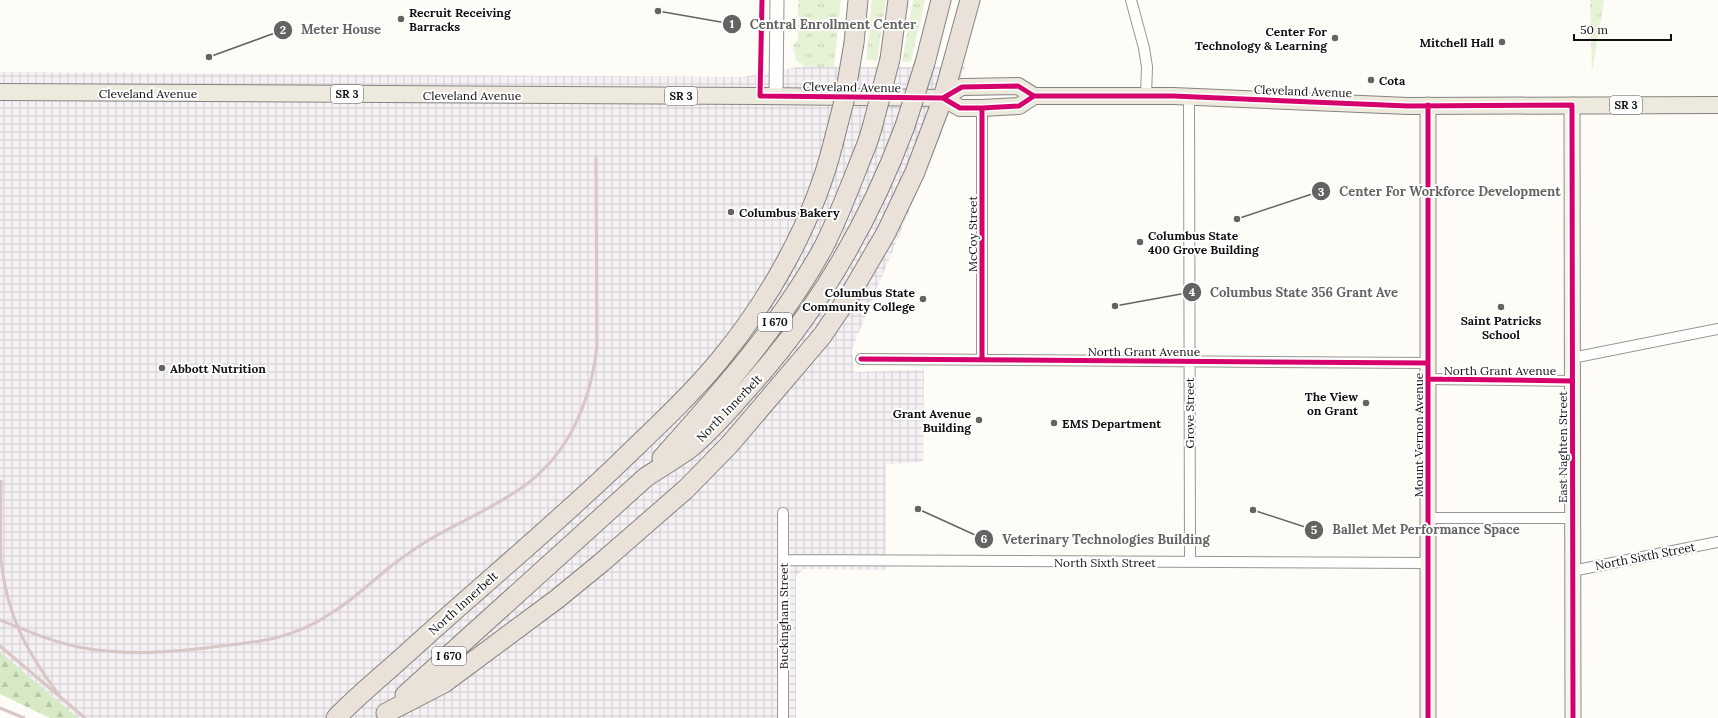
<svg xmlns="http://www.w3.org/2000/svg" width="1718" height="718" font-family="Lora,serif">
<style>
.industrial{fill:url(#industrial-grid)}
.grass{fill:url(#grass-tufts)}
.forest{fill:url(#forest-firs)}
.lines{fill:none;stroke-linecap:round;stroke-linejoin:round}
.minor-casing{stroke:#979795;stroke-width:12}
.tertiary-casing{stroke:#979795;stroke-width:15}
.secondary-casing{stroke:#8e8d8b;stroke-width:17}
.primary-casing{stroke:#858482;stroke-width:18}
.motorway-casing{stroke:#858482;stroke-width:21}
.minor{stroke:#fffffe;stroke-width:10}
.tertiary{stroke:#fffffe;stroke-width:13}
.secondary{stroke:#f6f4eb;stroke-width:15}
.primary{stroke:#ede9dc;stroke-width:16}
.motorway{stroke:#eae1d8;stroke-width:19}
.rail{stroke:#d9c6c7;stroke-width:3}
.motorway-bridge-casing{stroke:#858482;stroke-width:21;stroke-linecap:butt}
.motorway-bridge{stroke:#eae1d8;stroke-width:19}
.cycleway-casing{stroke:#fff;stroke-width:8}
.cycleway{stroke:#d6006c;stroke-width:5}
.poi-dot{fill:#646362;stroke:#fff;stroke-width:1.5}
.labels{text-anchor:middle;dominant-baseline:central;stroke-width:4;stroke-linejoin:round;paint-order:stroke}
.shield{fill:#fff;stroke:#585858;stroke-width:1}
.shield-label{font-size:11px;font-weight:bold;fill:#111}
.poi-label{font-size:12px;font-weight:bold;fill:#111;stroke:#fff;text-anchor:start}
.street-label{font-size:12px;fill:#111;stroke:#fff}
.leader{fill:none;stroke:#646362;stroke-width:1.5}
.callout-dot{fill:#646362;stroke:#fff;stroke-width:1.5}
.mark-label{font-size:12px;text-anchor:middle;font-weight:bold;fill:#fff}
.callout-label{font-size:13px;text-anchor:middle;font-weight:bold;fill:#646362;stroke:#fff;stroke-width:4;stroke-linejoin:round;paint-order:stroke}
</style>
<defs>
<pattern id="industrial-grid" width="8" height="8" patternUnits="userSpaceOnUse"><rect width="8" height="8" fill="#f5f0f3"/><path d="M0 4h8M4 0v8" fill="none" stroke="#d1cdcf"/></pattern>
<pattern id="grass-tufts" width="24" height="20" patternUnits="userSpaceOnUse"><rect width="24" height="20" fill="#e7f3d7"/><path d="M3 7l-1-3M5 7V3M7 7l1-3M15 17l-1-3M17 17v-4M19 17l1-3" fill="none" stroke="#c5cfb8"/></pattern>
<pattern id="forest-firs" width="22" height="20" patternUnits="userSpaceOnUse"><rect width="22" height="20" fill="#d8eac5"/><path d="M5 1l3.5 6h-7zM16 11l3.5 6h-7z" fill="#b8c8a8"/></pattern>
</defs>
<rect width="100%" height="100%" fill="#fdfcf7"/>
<path class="industrial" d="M799 67H965L940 137 852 349 854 372 924 370 923 462 886 464V570L804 569 796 576V718H78L0 652V72L742 77Z"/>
<path class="grass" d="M798 0H841L834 67H805L796 60 793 45 798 39Z
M872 0H886L877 61 866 60Z
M913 0H925L911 62H902Z
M1590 0H1604L1592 72Z"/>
<path class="forest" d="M0 652 78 718H50L0 694Z"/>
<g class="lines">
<defs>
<path id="minor" d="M1131 0 1144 48 1147 67 1146 96
M1189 97 1190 562
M1572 358 1718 329
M861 359 1428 363
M982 360V108
M1428 379 1572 381
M783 513V718
M1428 518H1572
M783 560 1428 563
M1572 571 1718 542"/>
<path id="tertiary" d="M776 96 777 0"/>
<path id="secondary" d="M1428 105V718
M1572 105 1573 718"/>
<path id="primary" d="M0 92 760 96 943 98 960 108H982L1019 106 1034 96
M943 98 962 87 1018 86 1034 96H1173L1408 106 1718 105"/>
<path id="motorway" d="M854 43 858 0
M890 59 898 0
M925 63 941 0
M662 458C721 392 780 326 823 248 840 215 853 178 867 144L872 128
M405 695 646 477C660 468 675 459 689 449 709 433 726 413 744 393 816 314 868 226 905 126
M386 713 444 683 557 599 601 563 686 489 730 444 822 336 851 293 886 233 915 172 943 98 970 0
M336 718C357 696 382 676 405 655 475 591 549 530 618 464 652 431 688 398 718 362 769 301 814 221 833 144"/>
</defs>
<use href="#minor" class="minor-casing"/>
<use href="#tertiary" class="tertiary-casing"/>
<use href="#secondary" class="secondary-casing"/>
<use href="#primary" class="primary-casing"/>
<use href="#motorway" class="motorway-casing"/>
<use href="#minor" class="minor"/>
<use href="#tertiary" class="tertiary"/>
<use href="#secondary" class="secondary"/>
<use href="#primary" class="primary"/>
<use href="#motorway" class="motorway"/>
<path class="rail" d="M1 481C1 507 0 534 1 560 7 618 28 654 62 699
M0 620C27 631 55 643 84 648 129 656 176 652 221 646 240 644 260 642 279 637 297 632 315 624 330 614 350 602 367 586 385 571 398 560 413 550 427 541 459 522 494 508 524 486 570 453 591 400 597 346L596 157
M0 646 85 718
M0 708 24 718"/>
<defs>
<path id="motorway-bridge" d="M905 126 925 63
M872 128 890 59
M833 144 844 101 854 43"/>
</defs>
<use href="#motorway-bridge" class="motorway-bridge-casing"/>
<use href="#motorway-bridge" class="motorway-bridge"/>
<defs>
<path id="cycleway" d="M762 0 760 96 943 98 960 108H982L1019 106 1034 96
M943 98 962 87 1018 86 1034 96H1173L1408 106 1572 105 1573 718
M1428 105V718
M861 359 1428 363
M982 360V108
M1428 379 1572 381"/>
</defs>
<use href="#cycleway" class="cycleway-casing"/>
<use href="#cycleway" class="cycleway"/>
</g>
<g class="poi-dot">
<circle cx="401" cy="19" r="4"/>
<circle cx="1335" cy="38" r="4"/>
<circle cx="1502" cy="42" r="4"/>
<circle cx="1371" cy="80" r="4"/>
<circle cx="731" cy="212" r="4"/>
<circle cx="1140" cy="242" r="4"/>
<circle cx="923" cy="299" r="4"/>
<circle cx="1501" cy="307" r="4"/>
<circle cx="162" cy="368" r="4"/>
<circle cx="1366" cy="403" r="4"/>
<circle cx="979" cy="420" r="4"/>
<circle cx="1054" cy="423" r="4"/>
</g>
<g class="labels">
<g class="shield">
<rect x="331" y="85" width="32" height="18" rx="3"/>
<rect x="665" y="87" width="32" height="18" rx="3"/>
<rect x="1610" y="96" width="32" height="18" rx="3"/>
<rect x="758" y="313" width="34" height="18" rx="3"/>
<rect x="432" y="647" width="34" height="18" rx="3"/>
</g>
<g class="shield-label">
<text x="347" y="94">SR 3</text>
<text x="681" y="96">SR 3</text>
<text x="1626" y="105">SR 3</text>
<text x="775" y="322">I 670</text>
<text x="449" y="656">I 670</text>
</g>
<g class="poi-label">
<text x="409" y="12">Recruit Receiving<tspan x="409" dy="14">Barracks</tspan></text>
<text x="1327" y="31" text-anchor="end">Center For<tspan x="1327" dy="14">Technology &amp; Learning</tspan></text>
<text x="1494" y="42" text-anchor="end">Mitchell Hall</text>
<text x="1379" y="80">Cota</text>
<text x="739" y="212">Columbus Bakery</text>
<text x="1148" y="235">Columbus State<tspan x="1148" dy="14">400 Grove Building</tspan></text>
<text x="915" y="292" text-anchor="end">Columbus State<tspan x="915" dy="14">Community College</tspan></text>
<text x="1501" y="320" text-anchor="middle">Saint Patricks<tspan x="1501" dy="14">School</tspan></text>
<text x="170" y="368">Abbott Nutrition</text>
<text x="1358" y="396" text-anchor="end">The View<tspan x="1358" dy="14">on Grant</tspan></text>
<text x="971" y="413" text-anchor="end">Grant Avenue<tspan x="971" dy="14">Building</tspan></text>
<text x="1062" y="423">EMS Department</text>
</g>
<g class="street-label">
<text transform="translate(852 87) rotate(1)">Cleveland Avenue</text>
<text transform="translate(1303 91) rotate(2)">Cleveland Avenue</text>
<text x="148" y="93">Cleveland Avenue</text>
<text x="472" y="95">Cleveland Avenue</text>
<text transform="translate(972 234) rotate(-90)">McCoy Street</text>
<text x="1144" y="351">North Grant Avenue</text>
<text x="1500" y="370">North Grant Avenue</text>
<text transform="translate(729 408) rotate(-46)">North Innerbelt</text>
<text transform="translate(1189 413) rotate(-90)">Grove Street</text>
<text transform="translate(1418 435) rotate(-90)">Mount Vernon Avenue</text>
<text transform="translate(1562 447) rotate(-90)">East Naghten Street</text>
<text transform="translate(1645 556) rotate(-11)">North Sixth Street</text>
<text x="1105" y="562">North Sixth Street</text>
<text transform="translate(463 603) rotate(-42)">North Innerbelt</text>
<text transform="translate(783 616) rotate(-90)">Buckingham Street</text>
</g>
</g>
<path class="leader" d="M658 11L732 24M209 57L283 30M1237 219L1321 191M1115 306L1192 292M1253 510L1314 530M918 509L984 539"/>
<g class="callout-dot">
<circle cx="658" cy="11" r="4"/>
<circle cx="209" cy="57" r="4"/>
<circle cx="1237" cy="219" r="4"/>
<circle cx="1115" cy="306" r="4"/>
<circle cx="1253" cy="510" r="4"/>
<circle cx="918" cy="509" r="4"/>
<circle cx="732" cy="24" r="10"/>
<circle cx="283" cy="30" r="10"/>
<circle cx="1321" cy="191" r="10"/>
<circle cx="1192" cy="292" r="10"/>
<circle cx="1314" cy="530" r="10"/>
<circle cx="984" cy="539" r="10"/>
</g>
<g class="mark-label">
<text x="732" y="28">1</text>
<text x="283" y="34">2</text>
<text x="1321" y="196">3</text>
<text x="1192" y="296">4</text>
<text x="1314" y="534">5</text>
<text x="984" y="543">6</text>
</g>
<g class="callout-label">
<text x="833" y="29">Central Enrollment Center</text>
<text x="341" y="34">Meter House</text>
<text x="1450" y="196">Center For Workforce Development</text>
<text x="1304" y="297">Columbus State 356 Grant Ave</text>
<text x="1426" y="534">Ballet Met Performance Space</text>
<text x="1106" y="544">Veterinary Technologies Building</text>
</g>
<path d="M1574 34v6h97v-6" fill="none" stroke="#111111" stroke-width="2"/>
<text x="1580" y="34" font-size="12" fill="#111111" stroke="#ffffff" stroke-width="3" paint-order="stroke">50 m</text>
</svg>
